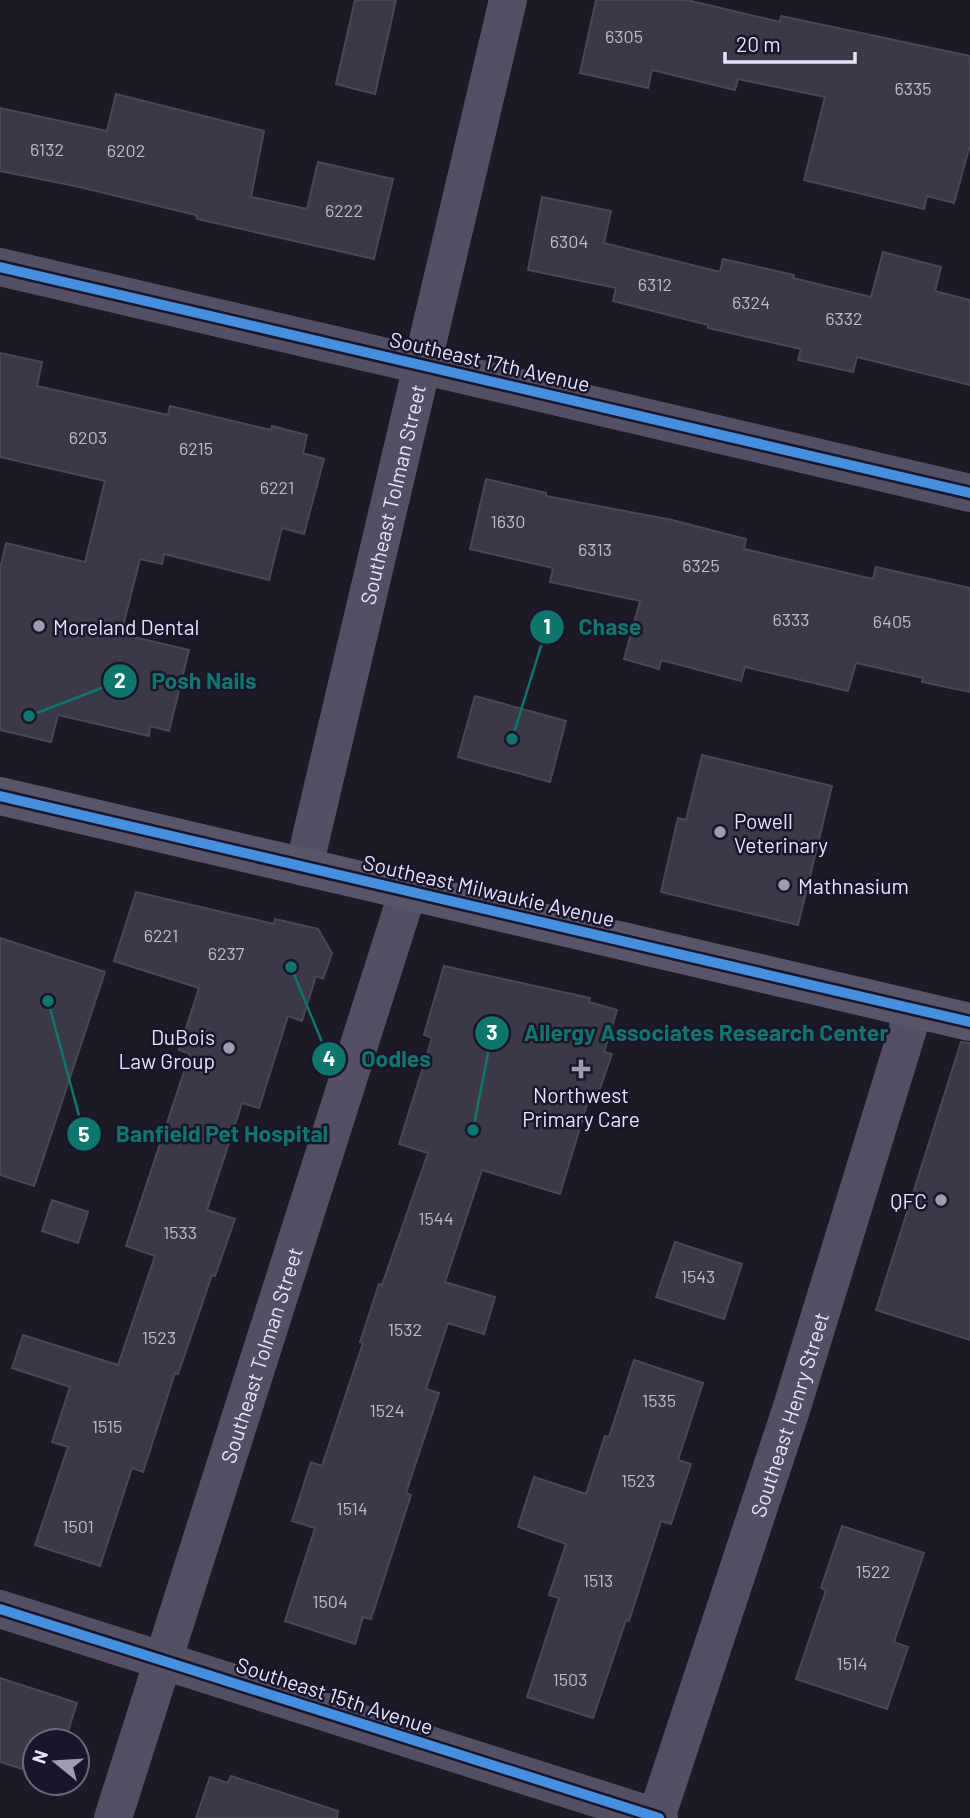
<svg xmlns="http://www.w3.org/2000/svg" width="970" height="1818" font-family="Barlow,sans-serif">
<style>
.building{fill:#3c3946;stroke:#4a4656;stroke-width:2}
.lines{fill:none;stroke-linecap:round;stroke-linejoin:round}
.minor{stroke:#535064;stroke-width:38}
.tertiary{stroke:#535064;stroke-width:38}
.secondary{stroke:#585569;stroke-width:38}
.cycleway-casing{stroke:#1a152a;stroke-width:15}
.cycleway{stroke:#468fdf;stroke-width:10}
.poi-dot{fill:#a09cb0;stroke:#1a152a;stroke-width:2.5}
.labels{text-anchor:middle;dominant-baseline:central;stroke-width:5;stroke-linejoin:round;paint-order:stroke}
.number-label{font-size:18px;fill:#bcb8ce}
.street-label{font-size:21px;fill:#e6e2fb;stroke:#1a152a}
.poi-label{font-size:21px;fill:#e6e2fb;stroke:#1a152a;text-anchor:start}
.leader{fill:none;stroke:#0f766e;stroke-width:2.5}
.callout-dot{fill:#0f766e;stroke:#1a152a;stroke-width:2.5}
.mark-label{font-size:21px;text-anchor:middle;font-weight:bold;fill:#fff}
.callout-label{font-size:23px;text-anchor:middle;font-weight:bold;fill:#0f766e;stroke:#1a152a;stroke-width:5;stroke-linejoin:round;paint-order:stroke}
</style>
<rect width="100%" height="100%" fill="#1d1a25"/>
<path class="building" d="M355 0H396L375 94 336 84Z
M596 0H687L780 22 781 16 970 56V145L954 203 927 196 924 209 804 180 825 97 738 79 735 90 652 70 648 88 580 73Z
M116 94 264 131 251 197 307 209 318 162 393 179 374 259 197 219 196 215 75 186 0 171V108L107 131Z
M542 197 611 211 604 243 720 272 723 259 794 275 793 278 871 297 883 252 941 267 935 291 970 300V385L857 357 853 372 798 360 801 349 708 328V325L613 301 616 288 528 270Z
M0 353 42 362 37 386 168 415 170 406 271 430 272 426 307 435 303 453 324 459 304 534 282 528 269 580 164 554 162 564 140 559 121 634 189 650 169 731 150 726 149 736 58 715 51 742 0 730V569L6 543 85 562 105 481 0 457Z
M486 479 546 493V496L672 520 746 539 744 549 873 579 876 567 970 588V692L922 682 923 678 856 663 848 691 745 667 741 681 661 660 659 669 624 659 640 601 550 582 553 568 470 549Z
M475 696 566 721 550 782 458 757Z
M702 755 832 786 798 925 661 892 678 818 686 820Z
M136 892 274 924 275 919 318 929 332 953 323 979 316 976 302 1021 288 1016 259 1108 242 1103 207 1210 235 1219 215 1276 212 1275 178 1374 175 1373 143 1472 132 1468 100 1566 35 1545 68 1447 52 1442 70 1387 12 1368 23 1335 118 1365 155 1256 126 1246 190 1054 179 1050 199 988 114 961Z
M0 938 105 972 34 1186 0 1175Z
M444 966 590 998 589 1002 617 1010 604 1052 612 1054 598 1094 591 1091 560 1194 482 1170 445 1282 495 1297 484 1334 448 1323 426 1389 439 1393 406 1493 411 1495 371 1619 363 1617 355 1644 285 1621 315 1528 292 1521 311 1462 322 1466 363 1343 360 1342 379 1284 382 1285 428 1153 399 1144 432 1038 424 1035Z
M961 1042 970 1043V1340L876 1310Z
M52 1200 88 1212 78 1243 42 1231Z
M675 1242 742 1264 724 1319 656 1297Z
M634 1360 703 1383 678 1460 691 1464 671 1524 661 1521 629 1621 626 1620 593 1718 527 1697 559 1598 549 1595 566 1544 518 1527 534 1477 586 1494 605 1436 609 1437Z
M842 1526 924 1553 894 1642 908 1647 887 1709 796 1679 826 1590 821 1588Z
M0 1678 77 1703 65 1741H35V1773L0 1762Z
M231 1776 338 1811 337 1818H196L210 1777 228 1783Z"/>
<g class="lines">
<g class="minor">
<path id="s1" d="M304 867 508 0"/>
<path d="M0 1609 659 1818"/>
<path id="s2" d="M113 1818 408 891"/>
<path id="s3" d="M656 1818 791 1410 914 1009"/>
</g>
<path class="tertiary" d="M0 267 970 493"/>
<path class="secondary" d="M0 796 970 1022"/>
<defs>
<path id="cycleway" d="M0 267 970 493
M0 796 970 1022
M0 1609 659 1818"/>
</defs>
<use href="#cycleway" class="cycleway-casing"/>
<use href="#cycleway" class="cycleway"/>
</g>
<g class="poi-dot">
<circle cx="39" cy="626" r="7"/>
<circle cx="720" cy="832" r="7"/>
<circle cx="784" cy="885" r="7"/>
<circle cx="229" cy="1048" r="7"/>
<path d="M577.5 1058.5h7v7h7v7h-7v7h-7v-7h-7v-7h7z"/>
<circle cx="941" cy="1200" r="7"/>
</g>
<g class="labels">
<g class="number-label">
<text x="624" y="36">6305</text>
<text x="913" y="88">6335</text>
<text x="47" y="149">6132</text>
<text x="126" y="150">6202</text>
<text x="344" y="210">6222</text>
<text x="569" y="241">6304</text>
<text x="655" y="284">6312</text>
<text x="751" y="302">6324</text>
<text x="844" y="318">6332</text>
<text x="88" y="437">6203</text>
<text x="196" y="448">6215</text>
<text x="277" y="487">6221</text>
<text x="508" y="521">1630</text>
<text x="595" y="549">6313</text>
<text x="701" y="565">6325</text>
<text x="791" y="619">6333</text>
<text x="892" y="621">6405</text>
<text x="161" y="935">6221</text>
<text x="226" y="953">6237</text>
<text x="436" y="1218">1544</text>
<text x="180" y="1232">1533</text>
<text x="698" y="1276">1543</text>
<text x="405" y="1329">1532</text>
<text x="159" y="1337">1523</text>
<text x="659" y="1400">1535</text>
<text x="387" y="1410">1524</text>
<text x="107" y="1426">1515</text>
<text x="638" y="1480">1523</text>
<text x="352" y="1508">1514</text>
<text x="78" y="1526">1501</text>
<text x="873" y="1571">1522</text>
<text x="598" y="1580">1513</text>
<text x="330" y="1601">1504</text>
<text x="852" y="1663">1514</text>
<text x="570" y="1679">1503</text>
</g>
<g class="street-label">
<text transform="translate(490 361) rotate(13)">Southeast 17th Avenue</text>
<text stroke="none"><textPath href="#s1" startOffset="383">Southeast Tolman Street</textPath></text>
<text transform="translate(489 890) rotate(13)">Southeast Milwaukie Avenue</text>
<text stroke="none"><textPath href="#s2" startOffset="486">Southeast Tolman Street</textPath></text>
<text stroke="none"><textPath href="#s3" startOffset="425">Southeast Henry Street</textPath></text>
<text transform="translate(335 1695) rotate(18)">Southeast 15th Avenue</text>
</g>
<g class="poi-label">
<text x="53" y="626">Moreland Dental</text>
<text x="734" y="820">Powell<tspan x="734" dy="24">Veterinary</tspan></text>
<text x="798" y="885">Mathnasium</text>
<text x="215" y="1036" text-anchor="end">DuBois<tspan x="215" dy="24">Law Group</tspan></text>
<text x="581" y="1094" text-anchor="middle">Northwest<tspan x="581" dy="24">Primary Care</tspan></text>
<text x="927" y="1200" text-anchor="end">QFC</text>
</g>
</g>
<path class="leader" d="M512 739L547 627M29 716L120 681M473 1130L492 1033M291 967L329 1059M48 1001L84 1134"/>
<g class="callout-dot">
<circle cx="512" cy="739" r="7"/>
<circle cx="29" cy="716" r="7"/>
<circle cx="473" cy="1130" r="7"/>
<circle cx="291" cy="967" r="7"/>
<circle cx="48" cy="1001" r="7"/>
<circle cx="547" cy="627" r="18"/>
<circle cx="120" cy="681" r="18"/>
<circle cx="492" cy="1033" r="18"/>
<circle cx="329" cy="1059" r="18"/>
<circle cx="84" cy="1134" r="18"/>
</g>
<g class="mark-label">
<text x="547" y="634">1</text>
<text x="120" y="688">2</text>
<text x="492" y="1040">3</text>
<text x="329" y="1066">4</text>
<text x="84" y="1142">5</text>
</g>
<g class="callout-label">
<text x="610" y="635">Chase</text>
<text x="204" y="689">Posh Nails</text>
<text x="706" y="1041">Allergy Associates Research Center</text>
<text x="396" y="1067">Oodles</text>
<text x="222" y="1142">Banfield Pet Hospital</text>
</g>
<g transform="translate(56 1762) rotate(288)"><circle r="33" fill="#1a152a" stroke="#6c677e" stroke-width="2"/>
<path d="M0-5L12 26L0 18L-12 26Z" fill="#a09cb0"/>
<text y="-10" font-size="19" font-weight="bold" text-anchor="middle" fill="#e6e2fb">N</text>
</g>
<path d="M725 52v10h130v-10" fill="none" stroke="#e6e2fb" stroke-width="3.5"/>
<text x="736" y="52" font-size="21" fill="#e6e2fb" stroke="#1a152a" stroke-width="5" paint-order="stroke">20 m</text>
</svg>
